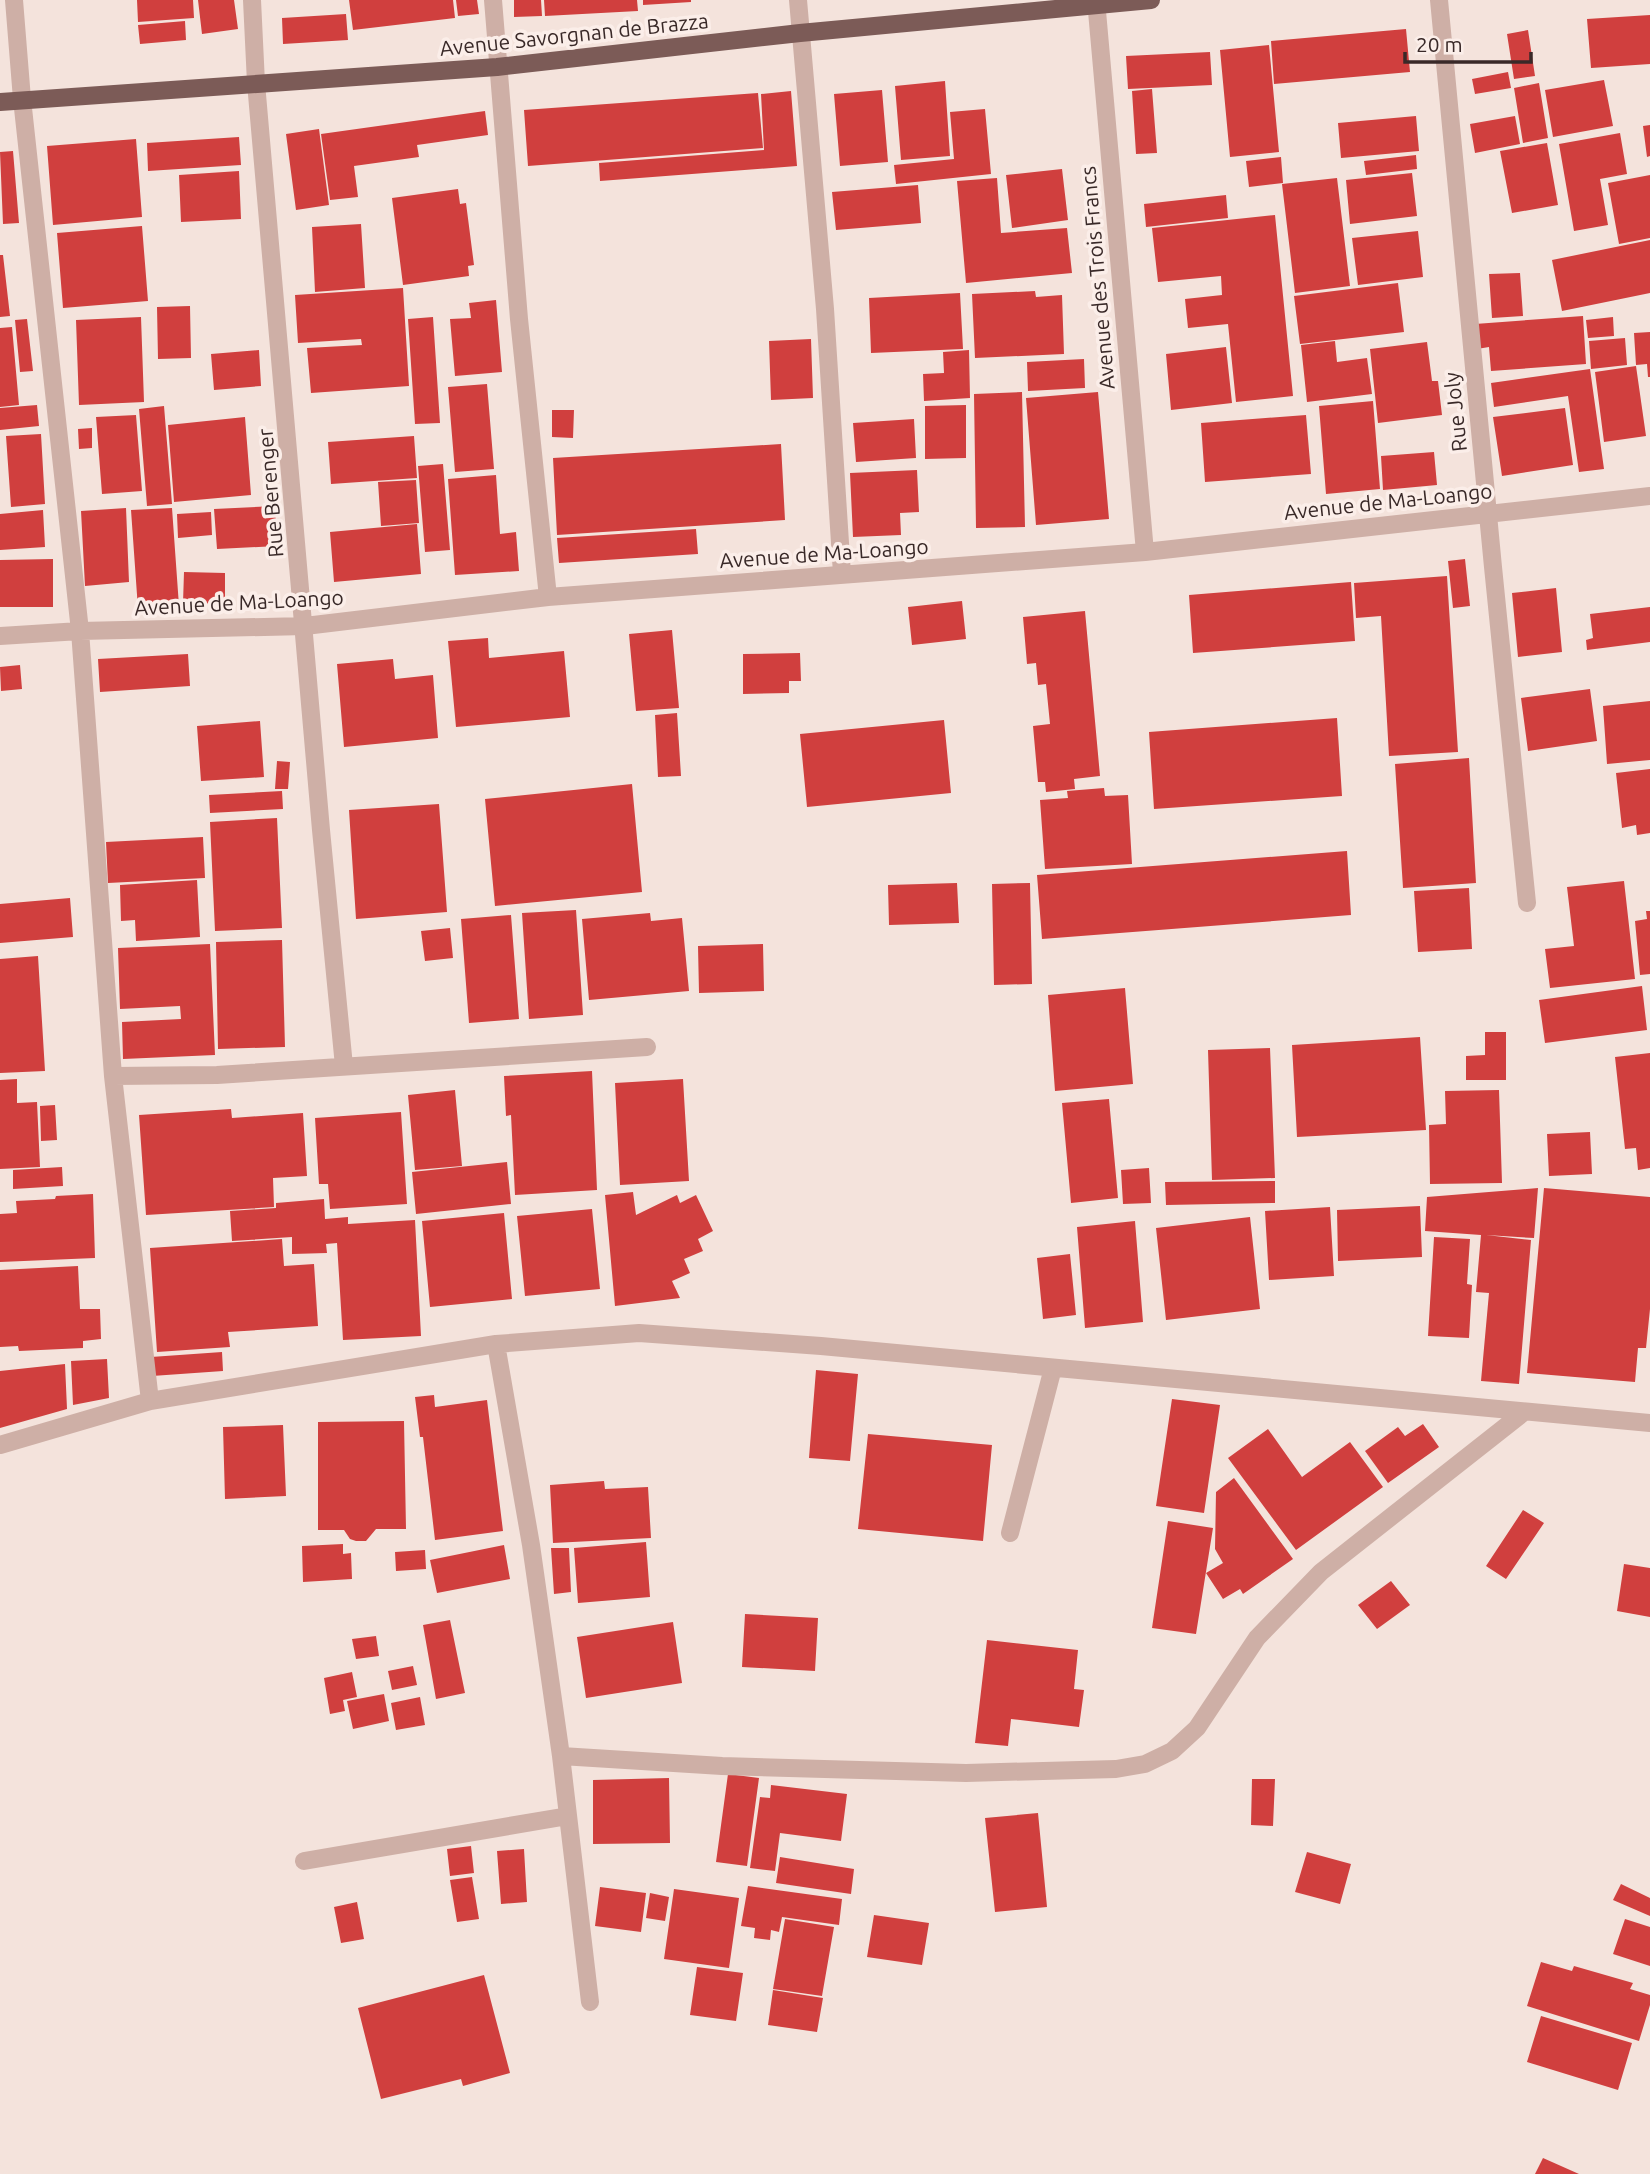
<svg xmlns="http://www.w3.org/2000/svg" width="1650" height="2174" font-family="Ubuntu,sans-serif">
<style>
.building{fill:#d03f3e}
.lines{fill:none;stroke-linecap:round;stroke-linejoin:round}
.minor{stroke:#ceafa6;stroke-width:18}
.major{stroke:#7c5b57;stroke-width:18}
.labels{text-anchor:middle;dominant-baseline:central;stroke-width:7;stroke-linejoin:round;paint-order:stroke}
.street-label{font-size:21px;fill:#392928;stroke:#fbeee9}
</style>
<rect width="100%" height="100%" fill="#f4e3dc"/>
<path class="building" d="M137 0H193L194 18 138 22Z
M198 0H234L238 29 202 34Z
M349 0H453L455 18 353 30Z
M456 0H477L479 14 458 16Z
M514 0H541L542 16 514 17Z
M544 0H637L638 11 545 16Z
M643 0H691V2L643 5Z
M346 14 348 40 283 44 282 18Z
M1650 15V64L1591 68 1587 19Z
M185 21 186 40 140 44 138 25Z
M1406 29 1410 72 1274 84 1271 41Z
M1528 30 1535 76 1514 79 1507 34Z
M1269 45 1279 152 1230 157 1220 50Z
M1210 52 1212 85 1128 89 1126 56Z
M1508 72 1511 88 1475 94 1472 79Z
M1604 80 1613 126 1553 137 1545 90Z
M945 81 950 156 901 160 895 86Z
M1539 83 1548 138 1523 143 1514 88Z
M1152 89 1157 153 1136 154 1132 91Z
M882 90 888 162 840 166 834 94Z
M791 91 797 166 600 181 599 163 764 150 761 94Z
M758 93 763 148 528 166 524 110Z
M985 109 991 174 896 184 894 165 954 159 950 112Z
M485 111 488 135 417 145 419 157 354 166 358 197 330 200 321 134Z
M1416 116 1419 151 1341 158 1338 123Z
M1515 116 1520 144 1475 153 1470 124Z
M1650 125V156L1647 157 1643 126Z
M319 129 329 205 296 210 286 134Z
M1620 133 1627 174 1600 179 1608 225 1574 231 1559 144Z
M239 137 241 165 148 171 147 143Z
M136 139 142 217 53 225 47 146Z
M1547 143 1558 205 1512 213 1500 151Z
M13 151 19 223 3 224 0 152Z
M1416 155 1417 169 1366 175 1364 161Z
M1281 157 1283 183 1249 187 1246 161Z
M1062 169 1068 220 1012 228 1006 175Z
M239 171 241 219 181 222 179 175Z
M1412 173 1417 216 1350 224 1346 180Z
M1650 175V238L1619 244 1608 183Z
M997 178 1001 233 1067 228 1072 273 966 283 957 181Z
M1337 178 1350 286 1295 293 1282 184Z
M918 185 921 223 836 230 832 192Z
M458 189 460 204 466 203 474 265 468 266 469 276 403 285 392 198Z
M1226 195 1228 218 1146 227 1144 204Z
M1275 215 1293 396 1236 402 1228 324 1188 328 1185 299 1222 295 1221 276 1158 282 1152 228Z
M361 224 365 288 315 292 312 227Z
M142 226 148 301 63 308 57 233Z
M1418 231 1423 277 1358 285 1352 238Z
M1650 240V293L1562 311 1552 260Z
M0 255H3L10 316 0 317Z
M1520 273 1523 316 1492 318 1489 274Z
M1398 283 1404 332 1300 344 1294 296Z
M403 288 409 386 311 393 307 348 362 345 361 339 298 343 295 295Z
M1035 291 1036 297 1062 295 1064 354 975 358 972 294Z
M960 293 963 349 871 353 869 298Z
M496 300 502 372 455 376 450 319 471 318 469 303Z
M190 306 191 358 158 359 157 307Z
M1583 316 1586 364 1491 371 1489 347 1477 349 1475 324Z
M141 317 144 402 79 405 76 320Z
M433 317 440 423 415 424 408 319Z
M1613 317 1614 336 1588 338 1586 320Z
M27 319 33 371 20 372 15 320Z
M12 327 19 405 0 407V328Z
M1650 332V377H1648L1647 364 1636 365 1634 333Z
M1625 338 1627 365 1591 369 1589 341Z
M811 339 813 398 771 400 769 341Z
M1335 341 1337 362 1367 358 1372 394 1307 402 1301 345Z
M1427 342 1432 381H1438L1442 415 1378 423 1370 349Z
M1226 347 1232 403 1171 410 1166 354Z
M259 350 261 386 214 390 211 354Z
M969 350 970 398 924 401 923 374 944 373 943 352Z
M1084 359 1085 388 1028 391 1027 362Z
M1636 366 1646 436 1604 442 1595 372Z
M1590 369 1604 469 1579 472 1568 396 1494 407 1491 383Z
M487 384 494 469 455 472 448 387Z
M1022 392 1025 527 976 528 974 394Z
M1098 392 1109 519 1036 525 1026 398Z
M1373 401 1380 489 1326 494 1319 406Z
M37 405 39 426 0 430V408Z
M966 405V458L925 459V406Z
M164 406 172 504 147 506 139 409Z
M1565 408 1573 465 1502 476 1493 417Z
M552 410H574L573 438 552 437Z
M136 415 142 491 102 494 96 417Z
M1306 415 1311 474 1205 482 1201 423Z
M245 417 251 495 174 502 168 425Z
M914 419 916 458 856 462 853 423Z
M92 428V448L79 449 78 429Z
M41 434 45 504 11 507 6 436Z
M414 436 417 478 331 484 328 442Z
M781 444 785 520 557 535 553 458Z
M1434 452 1437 485 1383 490 1381 456Z
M443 464 450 550 425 552 418 466Z
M917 470 919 512 900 513 901 535 853 537 850 473Z
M496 475 500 534 516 532 519 571 455 575 448 479Z
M416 480 419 523 381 526 378 482Z
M275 506 277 546 217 549 214 509Z
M126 508 129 582 85 586 81 511Z
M172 508 179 606 138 609 131 510Z
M43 510 45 547 0 550V514Z
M211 512 212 535 178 538 177 514Z
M417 524 421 574 334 582 330 532Z
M696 529 698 554 559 563 557 538Z
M53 559V607H0V560Z
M1465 559 1470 606 1453 608 1448 561Z
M184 572 225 573V604L183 603Z
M1447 576 1458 752 1389 756 1381 616 1356 618 1354 583Z
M1351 582 1355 641 1193 653 1189 595Z
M1556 588 1562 652 1518 657 1512 593Z
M962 601 966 639 912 645 908 607Z
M1650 607V642L1587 650 1586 640 1593 638 1590 614Z
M1085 611 1100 776 1074 779 1075 789 1046 792 1045 782H1038L1033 726 1050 724 1046 684 1038 685 1036 663 1027 664 1023 617Z
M672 630 679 708 636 711 629 634Z
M488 638 489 658 564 651 570 717 456 727 448 641Z
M800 653 801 681H789V693L743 694V654Z
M188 654 190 686 100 692 98 659Z
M393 659 395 679 433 675 438 738 344 747 337 664Z
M20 665 22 689 1 691 0 667Z
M1590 689 1597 741 1528 751 1521 698Z
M1650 701V760L1607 764 1603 706Z
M677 713 681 776 658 777 655 715Z
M1337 718 1342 796 1154 809 1149 732Z
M944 720 951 793 807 807 800 734Z
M260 721 264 777 201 781 197 726Z
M1469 758 1476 883 1403 888 1395 764Z
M277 761 290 762 288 789H275Z
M1650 769V833L1637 835 1636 825 1622 828 1616 773Z
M632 784 642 892 495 906 485 799Z
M1104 788 1105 796 1128 795 1132 864 1045 869 1040 800 1068 798 1067 791Z
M282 791 283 809 210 813 209 795Z
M439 804 447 912 356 919 349 810Z
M277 818 282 928 215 931 210 822Z
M203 837 205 878 108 883 106 842Z
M1347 851 1351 915 1042 939 1037 875Z
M197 880 200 937 136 941 135 920 121 921 120 885Z
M1624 881 1635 979 1550 988 1545 949 1574 946 1567 887Z
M957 883 959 923 889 925 888 885Z
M1030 883 1032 984 994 985 992 884Z
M1469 888 1472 949 1418 952 1414 891Z
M70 898 73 937 0 943V904Z
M576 910 583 1015 529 1019 522 913Z
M1646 911H1650V974L1640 975 1635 921 1647 919Z
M650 913 651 921 682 918 689 991 589 1000 582 919Z
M511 915 519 1019 469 1023 461 919Z
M450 928 453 958 425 961 421 931Z
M282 940 285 1047 218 1049 216 942Z
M210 944 215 1055 123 1059 122 1022 181 1019 180 1006 120 1009 118 948Z
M763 944 764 991 699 993 698 946Z
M38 956 45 1071 0 1073V959Z
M1642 986 1647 1030 1545 1043 1539 1000Z
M1125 988 1133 1084 1055 1091 1048 995Z
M1485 1032H1506V1080H1466V1056L1485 1055Z
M1420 1037 1426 1130 1297 1137 1292 1045Z
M1270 1048 1275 1178 1212 1180 1208 1050Z
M1650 1053V1168L1638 1170 1636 1148 1625 1149 1615 1057Z
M592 1071 597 1190 515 1195 511 1115 506 1116 504 1076Z
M17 1079V1103L37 1102 40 1167 0 1169V1080Z
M683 1079 689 1181 620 1185 615 1083Z
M455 1090 462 1166 415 1170 408 1095Z
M1499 1090 1502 1183 1430 1184 1429 1125 1446 1124 1445 1091Z
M1109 1099 1118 1198 1071 1203 1062 1103Z
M55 1105 57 1140 41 1141 40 1106Z
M231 1109 232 1118 303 1113 307 1176 273 1178 274 1207 146 1215 139 1115Z
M401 1112 407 1204 330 1209 328 1184H319L315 1118Z
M1590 1132 1592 1174 1549 1176 1547 1134Z
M507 1162 511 1204 416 1214 412 1172Z
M62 1167 63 1186 13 1189V1170Z
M1149 1168 1151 1203 1123 1204 1121 1170Z
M1275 1181V1203L1166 1205 1165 1182Z
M1538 1188 1534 1238 1486 1235 1531 1240 1519 1384 1481 1381 1489 1293 1476 1292 1481 1235 1425 1231 1427 1197Z
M1544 1188 1650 1197V1309L1646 1348H1638L1635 1382 1527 1373Z
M633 1192 636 1215 677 1195 680 1203 696 1195 713 1231 698 1239 703 1251 684 1259 690 1273 672 1281 680 1298 615 1306 605 1195Z
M93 1194 95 1258 0 1262V1214L17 1213 16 1201 55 1199 56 1196Z
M324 1199 325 1219 348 1217V1224L415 1220 421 1336 343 1340 337 1243 326 1244 327 1253 292 1254V1237L232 1241 230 1211 276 1208V1203Z
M1420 1206 1422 1257 1338 1261 1337 1210Z
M1330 1207 1334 1276 1269 1280 1265 1211Z
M592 1209 600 1289 525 1296 517 1216Z
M504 1213 512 1299 430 1307 422 1221Z
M1250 1217 1260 1309 1166 1320 1156 1228Z
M1135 1221 1143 1322 1085 1328 1077 1227Z
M1434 1237 1470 1239 1467 1284 1472 1285 1469 1338 1428 1336Z
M282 1239 284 1266 314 1264 318 1326 228 1332 230 1347 157 1352 150 1248Z
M1070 1254 1076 1315 1043 1319 1037 1258Z
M78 1266 80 1309H100L101 1339 83 1341V1348L19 1351 18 1346 0 1347V1270Z
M222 1352 223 1371 152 1376 151 1357Z
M107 1359 109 1398 73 1405 71 1361Z
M65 1364 67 1409 0 1428V1371Z
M816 1370 858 1374 850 1461 809 1458Z
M434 1395 435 1407 487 1400 503 1531 435 1540 423 1437H420L415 1397Z
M1172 1399 1220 1405 1204 1513 1156 1506Z
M404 1421 406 1529H376L366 1541H356L350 1539 344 1530H318V1422Z
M1423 1424 1439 1447 1388 1483 1365 1451 1398 1427 1405 1436Z
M283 1425 286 1496 225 1499 223 1427Z
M1268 1429 1302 1477 1350 1442 1383 1487 1296 1550 1228 1458Z
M868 1434 992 1445 983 1541 858 1529Z
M1234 1478 1293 1559 1243 1594 1240 1589 1223 1599 1206 1573 1223 1563 1215 1549 1216 1492Z
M604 1481 605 1489 648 1487 651 1538 553 1543 550 1485Z
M1523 1510 1544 1523 1506 1579 1486 1566Z
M1168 1521 1213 1528 1196 1634 1152 1628Z
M646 1542 650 1597 578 1603 574 1548Z
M343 1544V1554L351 1553 352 1579 303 1582 302 1546Z
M504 1545 510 1579 437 1593 430 1560Z
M551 1548H569L571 1592 554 1594Z
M425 1550 426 1569 396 1571 395 1552Z
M1624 1564 1650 1568V1617L1617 1611Z
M1391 1581 1410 1605 1377 1629 1358 1605Z
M745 1614 818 1618 815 1671 742 1667Z
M450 1620 465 1693 436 1699 423 1625Z
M673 1622 682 1683 586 1698 577 1637Z
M376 1636 379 1656 356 1659 352 1639Z
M987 1640 1078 1650 1074 1689 1084 1690 1079 1727 1011 1719 1008 1746 975 1743Z
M413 1666 417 1685 392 1690 388 1671Z
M352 1672 357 1697 343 1700 345 1711 330 1714 324 1678Z
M384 1694 389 1721 353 1729 347 1701Z
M420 1697 425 1725 396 1730 391 1703Z
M728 1774 759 1778 747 1866 716 1862Z
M669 1778 670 1843 593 1844V1780Z
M1252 1779H1275L1273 1826 1251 1825Z
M771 1785 847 1794 841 1841 780 1833 775 1871 750 1868 760 1797 770 1798Z
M1038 1813 1047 1907 995 1912 985 1818Z
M471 1846 474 1873 450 1876 447 1849Z
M524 1849 527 1902 501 1904 497 1851Z
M1307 1852 1351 1864 1340 1904 1295 1892Z
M780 1857 854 1869 851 1894 776 1883Z
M472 1877 479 1919 457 1922 450 1880Z
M1621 1884 1650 1898V1916L1613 1900Z
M748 1886 842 1899 839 1925 782 1917 779 1932 771 1930 770 1940 754 1938 755 1928 741 1926Z
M600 1887 646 1893 641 1932 595 1926Z
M674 1889 739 1898 729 1968 664 1959Z
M650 1893 669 1897 665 1921 646 1918Z
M357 1902 364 1939 341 1943 334 1907Z
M874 1915 929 1923 922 1965 867 1957Z
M785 1919 834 1927 822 1996 773 1989Z
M1625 1919 1650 1927V1966L1613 1954Z
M1541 1962 1572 1971 1574 1966 1633 1983 1630 1989 1650 1995V2005L1639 2041 1527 2006Z
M697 1967 743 1973 736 2021 690 2015Z
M484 1975 510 2073 463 2086 461 2079 381 2099 358 2008Z
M773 1990 823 1998 817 2032 768 2025Z
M1541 2016 1632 2043 1618 2090 1527 2062Z
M1543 2158 1579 2174H1535Z"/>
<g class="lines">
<path class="minor" d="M14 0 22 99 80 631 113 1076 150 1401
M252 0 256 83 321 830 344 1066
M493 0 519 319 548 597
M798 0 825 309 842 574
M1096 0 1145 552
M1439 0 1493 567 1527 903
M0 636 80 631 305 626 548 597 1145 552 1650 496
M113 1076 217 1075 647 1047
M496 1344 531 1545 561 1756 590 2002
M0 1445 150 1401 496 1344 639 1333 821 1346 1650 1423
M1010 1533 1053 1368
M561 1756 722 1766 966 1773 1116 1769 1145 1764 1172 1751 1197 1728 1257 1638 1321 1572 1524 1412
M304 1861 568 1816"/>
<path class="major" d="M0 102 497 67 800 33 1151 0"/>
</g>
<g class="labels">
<g class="street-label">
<text transform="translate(574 34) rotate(-6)">Avenue Savorgnan de Brazza</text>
<text transform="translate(1097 278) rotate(-95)">Avenue des Trois Francs</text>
<text transform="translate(1455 412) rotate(-96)">Rue Joly</text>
<text transform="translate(270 493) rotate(-95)">Rue Berenger</text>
<text transform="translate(1388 501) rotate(-6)">Avenue de Ma-Loango</text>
<text transform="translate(824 553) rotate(-4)">Avenue de Ma-Loango</text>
<text transform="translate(239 602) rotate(-3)">Avenue de Ma-Loango</text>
</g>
</g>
<path d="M1405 52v10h126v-10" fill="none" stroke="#392928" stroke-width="3.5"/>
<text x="1416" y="52" font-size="21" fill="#392928" stroke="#fbeee9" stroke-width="5" paint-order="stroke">20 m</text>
</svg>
